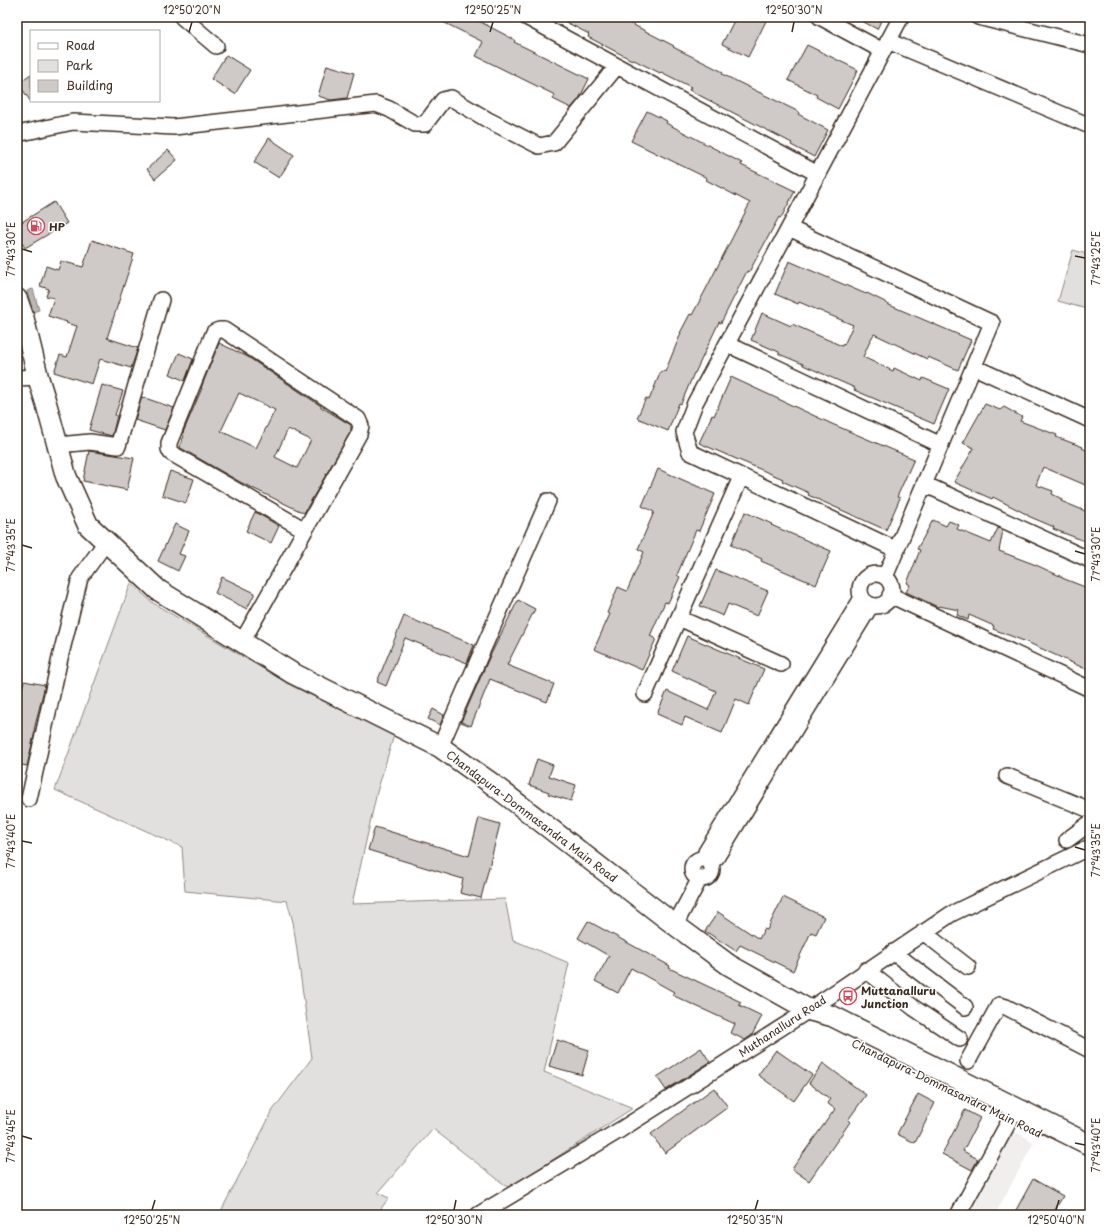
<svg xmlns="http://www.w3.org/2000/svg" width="1107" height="1232" font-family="'Playpen Sans',sans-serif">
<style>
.built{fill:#f1efee}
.green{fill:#e2e0de;stroke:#8e857e}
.water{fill:#bcb6b3;stroke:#887e77}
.building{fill:#cfcac7;stroke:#3b2a1e;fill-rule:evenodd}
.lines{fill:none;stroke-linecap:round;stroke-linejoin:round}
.minor-casing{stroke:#3b2a1e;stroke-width:18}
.major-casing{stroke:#3b2a1e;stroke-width:23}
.minor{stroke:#fff;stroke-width:15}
.major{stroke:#fff;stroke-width:20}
.ticks{fill:none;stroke:#3b2a1e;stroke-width:1.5}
.labels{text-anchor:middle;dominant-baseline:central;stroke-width:3;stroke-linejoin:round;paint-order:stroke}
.poi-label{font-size:11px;font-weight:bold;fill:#3b2a1e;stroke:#fff;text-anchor:start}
.street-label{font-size:11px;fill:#3b2a1e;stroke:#fff}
.neatline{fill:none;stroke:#3b2a1e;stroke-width:1.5}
.ticks-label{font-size:10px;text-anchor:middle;fill:#3b2a1e}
</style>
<rect width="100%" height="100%" fill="#fff"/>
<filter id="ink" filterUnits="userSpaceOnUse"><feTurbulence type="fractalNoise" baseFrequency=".025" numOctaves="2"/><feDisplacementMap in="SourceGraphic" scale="8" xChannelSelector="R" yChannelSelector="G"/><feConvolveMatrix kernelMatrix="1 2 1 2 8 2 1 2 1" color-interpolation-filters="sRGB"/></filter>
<g filter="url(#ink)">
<path class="built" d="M999 1123 1034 1142 995 1215H949Z"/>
<path class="green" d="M1073 250 1090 255V310L1058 301Z
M131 583 153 603 292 686 394 735 377 792 352 904 505 899 513 940 569 963 544 1072 633 1108 509 1188 433 1129 378 1193 389 1198 376 1215H219L273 1110 312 1058 293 922 287 901 185 891 182 847 55 790Z"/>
<path class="water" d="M33 289 39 310 33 312 27 291Z"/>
<path class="building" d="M433 17H478L477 20 515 40 514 42 589 79 579 99 571 108 553 99 555 95 476 56 483 42Z
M556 17H615L627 23 628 22 674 46 673 47 723 72 722 74 799 112 798 114 828 130 814 157 791 145 792 143 689 90 691 87 661 72 660 73 632 59V60L588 37 589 34Z
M736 17H758L766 21 748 57 722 44Z
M854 17H883L877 29Z
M807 45 858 70 838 109 816 97 817 95 788 80Z
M226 55 250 70 235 94 211 79Z
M327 65 354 73 347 98 331 100 318 96Z
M31 74V102L18 83Z
M647 111 667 121 666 123 742 163 741 165 795 191 781 218 779 217 749 272 747 271 721 323 719 322 695 373H694L681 404 679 403 668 431 637 418 646 398 649 400 661 371 665 372 681 333H680L690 314 692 315 705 291 750 203 706 180 707 178 631 141Z
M269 138 294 155 279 178 254 162Z
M168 150 177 160 155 179 147 169Z
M54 202 67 223 25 248 17 235V225Z
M92 240 134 254 107 338 138 348 131 368 100 359 92 384 54 372 60 355 67 357 77 326 66 323 67 322 48 316 54 298 46 296 49 289 40 286 46 266 58 270 61 261 83 267Z
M789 261 866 294 867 293 887 303V304L971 340 958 370 928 357 927 359 874 334 871 339 863 357 893 371 894 368 922 381 923 378 949 389 934 424 854 390 855 388 803 365V364L779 354V352L751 340 762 313 791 326 792 324 842 346 843 344 844 345 853 325 799 302 798 304 775 294Z
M219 343 248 357 321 406V407L351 425V431L304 513 240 482 179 447 184 436 182 435 202 388H201ZM239 393 275 410 256 448 221 431ZM288 429 311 440 297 468 275 457Z
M179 353 193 359 185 381 170 374Z
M731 377 832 424 914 459 897 497 900 498 886 530 808 495 809 493 782 481 783 479 699 443 712 415 714 416Z
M102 385 123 391 115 415 117 416 112 436 89 430Z
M142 397 174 408 165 430 135 420Z
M985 404 1000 410 1004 407 1022 417 1020 421 1057 435 1056 437 1083 447 1082 448 1090 452V487L1043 467 1036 485 1053 491 1052 494 1062 499 1061 501 1090 513V543L1053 529 1054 527 1028 516V515L993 497 992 499 954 482 974 448 963 443Z
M89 451 134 458 127 490 83 481Z
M658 469 715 494 699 531 696 530 677 575 680 577 668 603 665 602 650 636 656 639 642 670 594 649 610 614 607 613 618 587 627 591 644 552 638 549 654 512 642 506Z
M170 471 194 479 186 503 162 495Z
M255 512 279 526 271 543 246 531Z
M745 512 772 524 771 525 831 551 816 585 761 561 762 559 731 545Z
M933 520 946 526 949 521 959 525 957 529 991 543 998 528 1003 530 999 551 1036 565 1062 577V578L1090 589V671L1029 643 993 629 994 626 969 615 968 620 957 615 959 610 939 606 938 607 906 592 910 585 907 583 920 550 917 549Z
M175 524 189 531 179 554 185 556 178 571 158 561Z
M716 570 768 591 757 616 728 604 723 616 700 606Z
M222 577 255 593 247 609 215 593Z
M518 600 535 609 507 665 554 684 547 702 490 679 471 726 461 722 489 658Z
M404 616 474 645 467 663 405 638 386 686 377 682Z
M687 636 764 669 749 705 736 699 722 733 685 717 682 725 657 714 667 691 708 710 716 691 672 671Z
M24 681 45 685 34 730 35 731 27 766 17 764V739L20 726 17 725V710Z
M433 709 444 715 440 725 428 719Z
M537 759 553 765 549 776 576 785 571 801 548 794 549 792 529 785Z
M479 818 500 824 481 898 460 893 463 879 368 850 375 827 469 856Z
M783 897 824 917 816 934 811 932 793 971 740 945 736 951 705 931 718 912 759 939 764 929 767 930Z
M588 921 670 966 669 968 741 1002 739 1005 762 1016 752 1035 745 1040 731 1033 735 1024 672 995 674 992 631 968 618 993 595 981 609 956 578 938Z
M557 1040 589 1050 582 1075 549 1066Z
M701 1048 710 1062 666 1090 657 1077Z
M776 1050 812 1075 794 1101 758 1075Z
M823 1063 866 1095 848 1120 850 1122 809 1181 792 1169 835 1109 827 1103 830 1099 809 1083Z
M714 1088 728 1107 665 1153 651 1134Z
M918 1094 935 1103 915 1143 897 1134Z
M965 1110 980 1118 963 1151 978 1159 972 1170 942 1154Z
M1033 1179 1063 1196 1052 1215H1024L1016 1210Z"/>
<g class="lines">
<defs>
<path id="minor" d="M182 17 216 46
M526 17 818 174
M820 17 883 51
M978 17 1090 45
M888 41 1090 126
M17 134 73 122 174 127 376 104 389 109 415 124H425L443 100 451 98 488 120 539 146 554 143 617 66
M789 228 901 17
M727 344 941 445
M974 367 1090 420
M17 378 38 377
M58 445 90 442 118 446 161 300
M924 484 1090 560
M860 590a16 16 0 1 1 32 0a16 16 0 1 1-32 0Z
M885 577 992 323 789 228 695 403 684 432 690 452 897 550
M890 595 1090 689
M679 618 781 664
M242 642 359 434 361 426 358 419 224 330H219L214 332 169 443V449L171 453 305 530
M645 694 741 477
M440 747 548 501
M1007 776 1090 810
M29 799 60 658 80 578 106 542
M1067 840 1090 823
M692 869a10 10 0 1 1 20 0a10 10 0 1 1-20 0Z
M705 859 706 852 862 598
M710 862 716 858 871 605
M675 925 699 880
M923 932 968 967
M893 952 965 1007
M866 970 914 1008 960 1039
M968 1061 999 1005 1006 1007 1090 1050
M478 1215 620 1130 809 1010 951 914 1090 847
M958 1215 1011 1118"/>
<path id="major" d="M17 299 23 316 38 377 46 403 66 476 88 525 158 590 292 673 440 747 491 783 667 919 729 965 809 1010 832 1016 1090 1145"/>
</defs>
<use href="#minor" class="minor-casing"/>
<use href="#major" class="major-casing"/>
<use href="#minor" class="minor"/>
<use href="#major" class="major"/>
</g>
</g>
<path class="ticks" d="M189 32 192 22M490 32 493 22M792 32 794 22M22 249 32 252M1075 256 1085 258M22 545 32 548M1075 551 1085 554M22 841 32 843M1075 847 1085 850M22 1136 32 1139M1075 1143 1085 1145M152 1210 155 1200M454 1210 456 1200M755 1210 758 1200M1056 1210 1059 1200"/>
<defs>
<symbol id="fuel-ring" viewBox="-11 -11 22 22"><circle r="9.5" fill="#fff" stroke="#d1495b" stroke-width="1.5"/><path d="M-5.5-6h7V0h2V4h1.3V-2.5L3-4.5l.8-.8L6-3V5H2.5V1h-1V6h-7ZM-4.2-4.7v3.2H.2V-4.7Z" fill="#d1495b"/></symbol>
<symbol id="bus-ring" viewBox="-11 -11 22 22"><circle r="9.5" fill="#fff" stroke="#d1495b" stroke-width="1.5"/><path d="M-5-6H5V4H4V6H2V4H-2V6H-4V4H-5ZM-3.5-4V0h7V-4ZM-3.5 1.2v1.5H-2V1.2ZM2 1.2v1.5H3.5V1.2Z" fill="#d1495b"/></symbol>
</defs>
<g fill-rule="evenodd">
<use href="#fuel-ring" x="26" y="216" width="20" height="20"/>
<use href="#bus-ring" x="838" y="986" width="20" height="20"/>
</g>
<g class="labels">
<g class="poi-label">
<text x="49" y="226">HP</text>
<text x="861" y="990">Muttanalluru<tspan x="861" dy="13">Junction</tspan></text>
</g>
<g class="street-label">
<text transform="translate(532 816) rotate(37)">Chandapura-Dommasandra Main Road</text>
<text transform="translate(782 1026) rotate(-33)">Muthanalluru Road</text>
<text transform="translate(947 1088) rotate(26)">Chandapura-Dommasandra Main Road</text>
</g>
</g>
<rect width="1107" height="1232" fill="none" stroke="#fff" stroke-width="44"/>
<rect x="30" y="30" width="130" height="72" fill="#ffffff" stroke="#b1aaa5"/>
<rect x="38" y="43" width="20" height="6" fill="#ffffff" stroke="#b1aaa5"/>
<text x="66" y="50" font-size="12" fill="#3b2a1e">Road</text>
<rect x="38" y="60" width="20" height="12" fill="#e2e0de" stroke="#b1aaa5"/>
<text x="66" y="70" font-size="12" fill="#3b2a1e">Park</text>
<rect x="38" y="80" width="20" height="12" fill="#cfcac7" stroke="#b1aaa5"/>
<text x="66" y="90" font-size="12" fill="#3b2a1e">Building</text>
<rect x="22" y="22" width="1063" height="1188" class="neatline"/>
<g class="ticks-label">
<text x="192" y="14">12°50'20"N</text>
<text x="493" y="14">12°50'25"N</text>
<text x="794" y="14">12°50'30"N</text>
<text transform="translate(11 249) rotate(-90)" y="4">77°43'30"E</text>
<text transform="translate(1096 258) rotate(-90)" y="4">77°43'25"E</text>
<text transform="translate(11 545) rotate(-90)" y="4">77°43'35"E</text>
<text transform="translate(1096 554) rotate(-90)" y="4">77°43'30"E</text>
<text transform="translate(11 841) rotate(-90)" y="4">77°43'40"E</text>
<text transform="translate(1096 850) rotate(-90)" y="4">77°43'35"E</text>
<text transform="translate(11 1136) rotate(-90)" y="4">77°43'45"E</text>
<text transform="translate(1096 1145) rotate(-90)" y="4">77°43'40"E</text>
<text x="152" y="1224">12°50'25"N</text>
<text x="454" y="1224">12°50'30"N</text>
<text x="755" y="1224">12°50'35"N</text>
<text x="1056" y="1224">12°50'40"N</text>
</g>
</svg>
